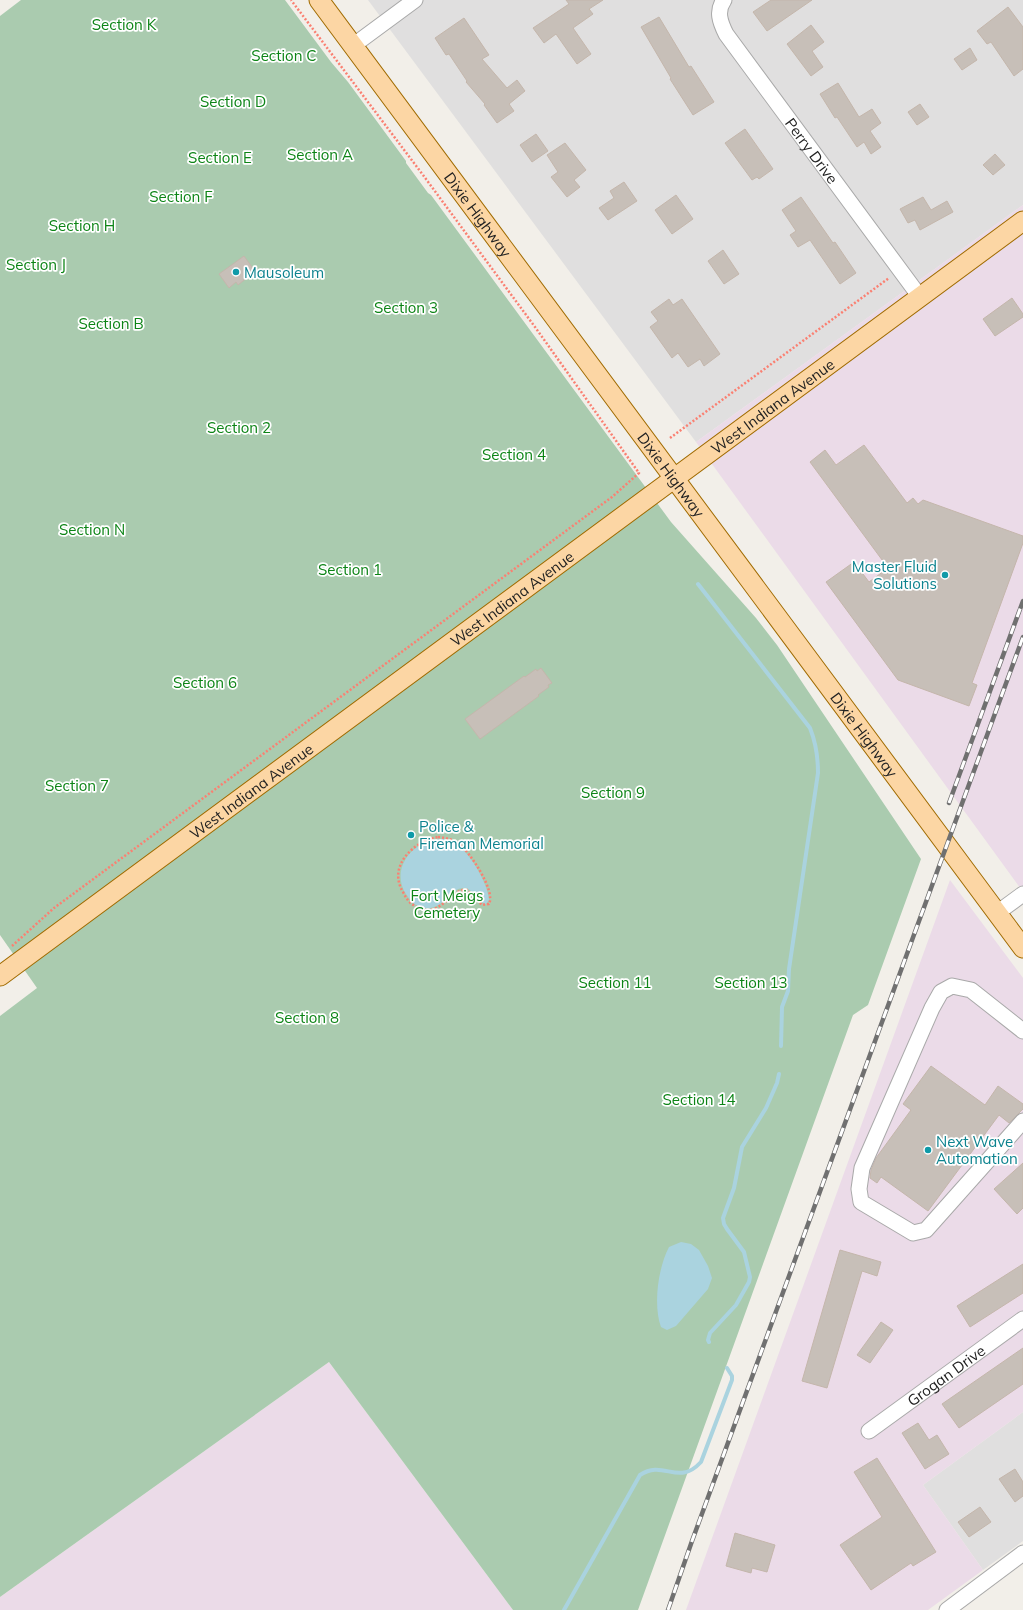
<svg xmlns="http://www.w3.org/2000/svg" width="1023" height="1610" font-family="Mulish,sans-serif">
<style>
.residential{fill:#e0dfdf}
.industrial{fill:#ebdbe8}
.cemetery{fill:#aacbaf}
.water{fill:#aad3df}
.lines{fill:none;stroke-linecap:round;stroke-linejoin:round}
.stream{stroke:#aad3df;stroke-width:4}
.building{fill:#c7bfb8;stroke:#c4b6ab}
.minor-casing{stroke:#a9a9a9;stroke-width:17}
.major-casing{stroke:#a06b00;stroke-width:21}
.path{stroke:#fa8072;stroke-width:2.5;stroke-dasharray:2 2;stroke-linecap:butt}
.minor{stroke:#fff;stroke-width:15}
.major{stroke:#fcd6a4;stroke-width:19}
.rail-casing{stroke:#707070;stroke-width:4.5}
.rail{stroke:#fff;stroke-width:3;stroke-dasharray:9;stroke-linecap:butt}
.culture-dot{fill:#0f9aa8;stroke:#fff;stroke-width:1.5}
.labels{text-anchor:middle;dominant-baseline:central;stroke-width:3.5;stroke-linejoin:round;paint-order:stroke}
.park-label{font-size:15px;fill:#0c8416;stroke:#fff}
.street-label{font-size:15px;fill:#222;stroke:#fff}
.culture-label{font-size:15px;fill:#0d838f;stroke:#fff;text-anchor:start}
</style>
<rect width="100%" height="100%" fill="#f2efe9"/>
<path class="residential" d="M368 0H1023V205L696 442Z
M1023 1412V1541L983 1570 923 1485Z"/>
<path class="industrial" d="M1023 205V892L696 442Z
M950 880 1023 978V1412L923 1485 983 1570 928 1610H686Z
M329 1362 513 1610H0V1597Z"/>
<path class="cemetery" d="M21 0H285L331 62 348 82 406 161V163L428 193 431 195 671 522 756 618 777 645 921 859 868 1005 853 1015 638 1610H513L329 1362 0 1597V1016L37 988 0 935V16Z"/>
<path class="water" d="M444 839C449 841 454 842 458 845 471 855 488 884 489 900L486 904C477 902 473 888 464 888 449 887 441 918 416 905 412 903 409 898 406 894 389 868 415 837 444 839Z
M681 1242 691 1244 699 1250 708 1266 712 1278 708 1289 676 1326 667 1330 661 1327C653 1305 658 1268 669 1247Z"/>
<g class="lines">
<path class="stream" d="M698 584 810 728C816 743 818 756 818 773L789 969 788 991 782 1007 781 1046
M709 1342 708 1340 710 1333 736 1305 749 1282 750 1277 744 1252 727 1229 724 1224 723 1218 734 1188 742 1147 766 1108 777 1083 779 1074
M564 1610 640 1475C664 1459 678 1487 701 1462L732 1380V1376L727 1368"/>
</g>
<path class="building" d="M566 0H603L589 9 593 14 573 28 591 54 577 64 556 34 544 43 533 28 569 4Z
M771 0H812L767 31 753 12Z
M1008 7 1023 27V69L1014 76 991 42 987 44 977 31Z
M659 17 689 67 691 66 714 102 693 115 670 79 671 78 641 27Z
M464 18 489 55 482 59 507 88 517 80 525 91 509 104 514 111 497 123 484 105 485 104 466 82 467 81 449 54 446 55 435 38Z
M811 25 824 42 812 51 823 67 811 76 787 44Z
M970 48 977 60 962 70 954 59Z
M838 83 859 117 872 109 881 123 870 131 881 147 871 154 864 142 857 147 837 117 835 118 820 94Z
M920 104 929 117 917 125 908 112Z
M745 129 773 169 759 179 757 177 752 180 725 143Z
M536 134 548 151 532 162 520 145Z
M565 143 586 170 574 180 580 187 567 197 551 177 558 172 547 155Z
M995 154 1005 165 993 175 983 165Z
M624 182 637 201 608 220 599 208 614 198 610 191Z
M676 195 693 219 672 234 655 210Z
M801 197 833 243 835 242 856 273 840 284 810 240 798 247 790 235 796 231 782 210Z
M923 197 931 210 947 201 953 212 920 230 915 220 908 223 900 209Z
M723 250 739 274 724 284 708 261Z
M244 256 254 270 246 275 248 277 238 285 236 282 229 288 219 274Z
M1012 298 1023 314V317L995 336 983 319Z
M669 299 673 305 682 299 720 354 704 366 700 359 688 367 678 353 672 358 650 327 658 321 651 312Z
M864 445 907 503 913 498 918 504 923 500 1023 536V543L972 683 977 685 969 706 898 680 826 582 854 562 869 582 888 568 810 462 825 450 836 465Z
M541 668 552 683 548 685 549 687 538 695 539 696 480 739 465 719 524 676 525 677 536 669 537 671Z
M931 1066 985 1105 998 1086 1023 1104V1109L1009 1123 999 1115 928 1211 881 1177 877 1183 870 1178 871 1170 876 1158 911 1110 903 1104Z
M1023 1163V1208L1017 1214 994 1189Z
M840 1250 881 1262 877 1276 862 1271 827 1388 802 1381Z
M1023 1264V1293L970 1327 957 1306Z
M881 1322 893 1330 870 1363 857 1355Z
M1023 1348V1384L959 1428 942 1404Z
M918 1423 929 1440 937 1435 949 1454 925 1469 902 1433Z
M877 1458 936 1552 913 1566 911 1563 871 1590 840 1545 882 1517 854 1472Z
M1015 1469 1023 1482V1496L1015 1502 999 1479Z
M980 1507 991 1522 969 1537 958 1522Z
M735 1533 775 1545 767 1572 752 1568 751 1573 726 1566Z"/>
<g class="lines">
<defs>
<g id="minor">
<path id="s1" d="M724 0C716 11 720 22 726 34L920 297"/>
<path d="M354 45 415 0"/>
<path d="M997 913 1023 894"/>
<path d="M1023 1031 971 990 952 986 941 992 932 1008 862 1168 859 1189 861 1202 913 1233 926 1230 1023 1121"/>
<path id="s2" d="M869 1431 1023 1319"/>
<path d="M947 1610 1023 1553"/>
</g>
<g id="major">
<path id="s3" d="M319 0 1023 948"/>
<path id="s4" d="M0 976 1023 221"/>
</g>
</defs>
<use href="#minor" class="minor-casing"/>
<use href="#major" class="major-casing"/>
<path class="path" d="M670 438 889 278
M438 837C446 838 453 839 459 844 470 852 496 891 489 904L482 905 467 890C449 888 441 921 415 906 409 903 406 898 403 892 387 866 414 841 438 837Z
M12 946 54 908 612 497 639 473 535 327 423 175 291 0"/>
<use href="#minor" class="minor"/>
<use href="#major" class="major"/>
<defs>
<path id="rail" d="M949 803 1023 601
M668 1610 692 1541 1023 637"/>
</defs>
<use href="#rail" class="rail-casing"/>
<use href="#rail" class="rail"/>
</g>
<g class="culture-dot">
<circle cx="236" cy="272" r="4"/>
<circle cx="945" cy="575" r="4"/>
<circle cx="411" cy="835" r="4"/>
<circle cx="928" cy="1150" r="4"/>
</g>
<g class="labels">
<g class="park-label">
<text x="124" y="24">Section K</text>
<text x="284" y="55">Section C</text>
<text x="233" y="101">Section D</text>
<text x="320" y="154">Section A</text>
<text x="220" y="157">Section E</text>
<text x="181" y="196">Section F</text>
<text x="82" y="225">Section H</text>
<text x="36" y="264">Section J</text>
<text x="406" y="307">Section 3</text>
<text x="111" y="323">Section B</text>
<text x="239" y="427">Section 2</text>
<text x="514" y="454">Section 4</text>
<text x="92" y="529">Section N</text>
<text x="350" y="569">Section 1</text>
<text x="205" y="682">Section 6</text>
<text x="77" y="785">Section 7</text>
<text x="613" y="792">Section 9</text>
<text x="447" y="895">Fort Meigs<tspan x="447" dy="17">Cemetery</tspan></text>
<text x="615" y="982">Section 11</text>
<text x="751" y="982">Section 13</text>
<text x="307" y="1017">Section 8</text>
<text x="699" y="1099">Section 14</text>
</g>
<g class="street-label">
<text stroke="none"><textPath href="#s1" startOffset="181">Perry Drive</textPath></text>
<text stroke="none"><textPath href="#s3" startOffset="267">Dixie Highway</textPath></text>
<text stroke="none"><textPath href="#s4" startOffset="960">West Indiana Avenue</textPath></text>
<text stroke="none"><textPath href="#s3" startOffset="591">Dixie Highway</textPath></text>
<text stroke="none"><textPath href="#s4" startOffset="636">West Indiana Avenue</textPath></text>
<text stroke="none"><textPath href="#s3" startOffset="915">Dixie Highway</textPath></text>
<text stroke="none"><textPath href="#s4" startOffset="312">West Indiana Avenue</textPath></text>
<text stroke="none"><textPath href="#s2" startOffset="95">Grogan Drive</textPath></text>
</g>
<g class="culture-label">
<text x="244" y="272">Mausoleum</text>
<text x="937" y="566" text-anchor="end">Master Fluid<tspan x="937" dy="17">Solutions</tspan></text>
<text x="419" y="826">Police &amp;<tspan x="419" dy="17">Fireman Memorial</tspan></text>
<text x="936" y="1141">Next Wave<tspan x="936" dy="17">Automation</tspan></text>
</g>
</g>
</svg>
